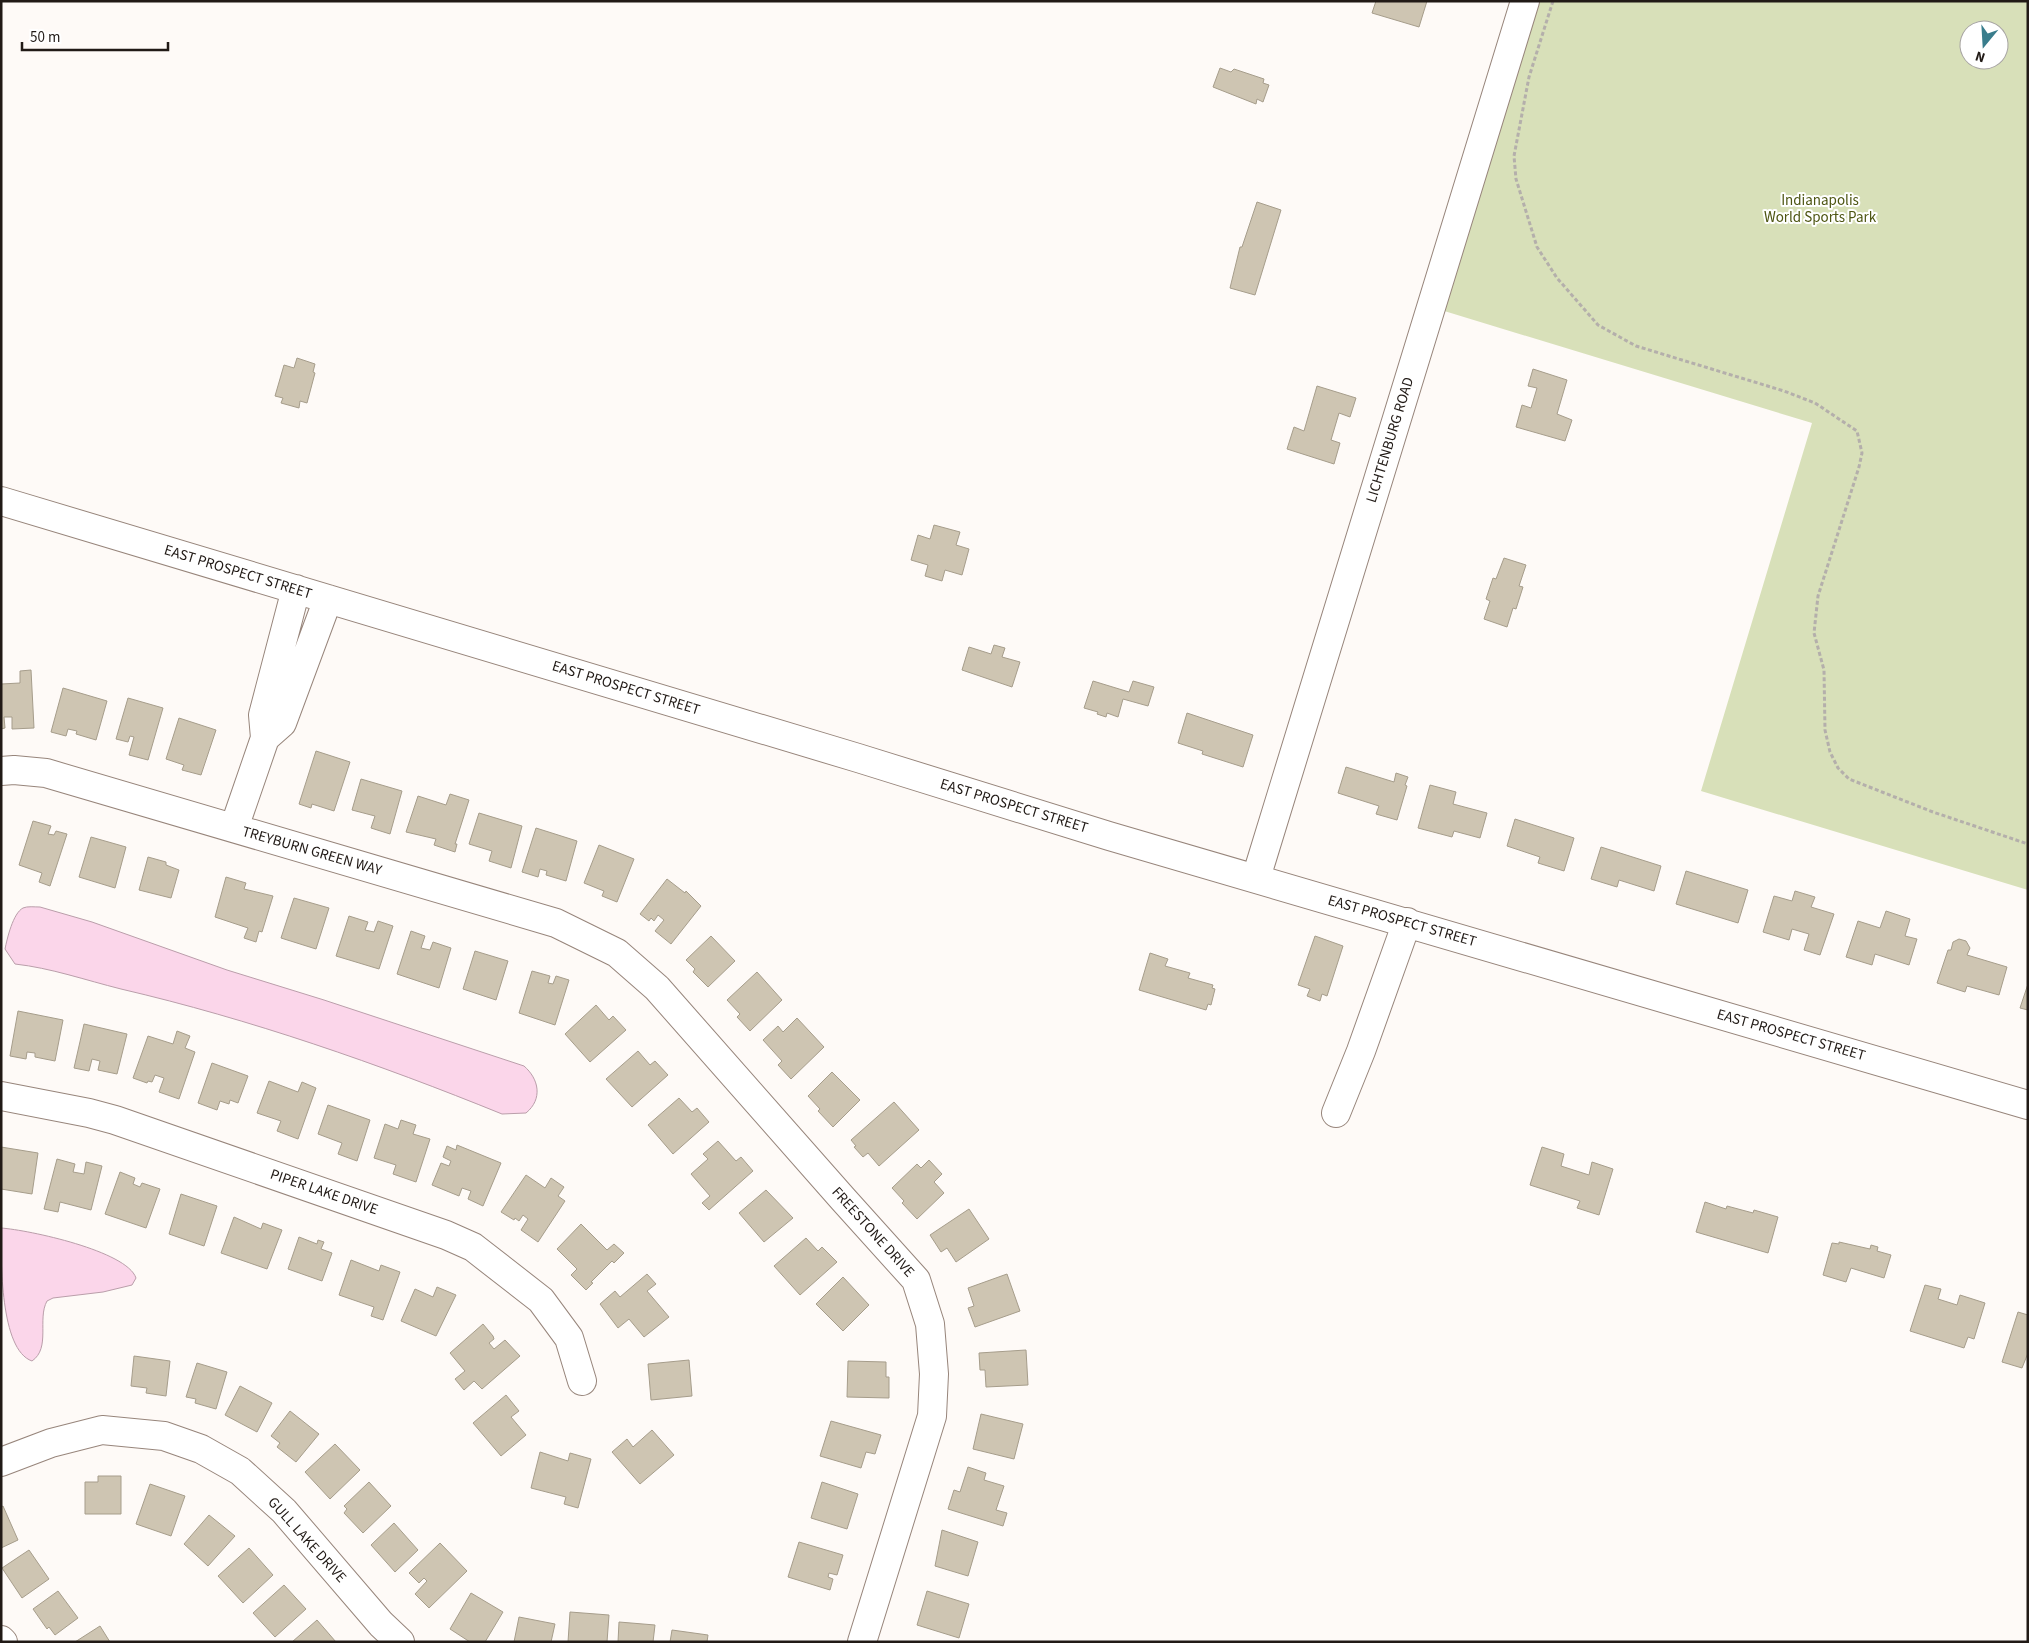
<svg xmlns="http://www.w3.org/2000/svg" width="2029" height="1643" font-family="'Source Sans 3',sans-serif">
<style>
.green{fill:#d8e0b9;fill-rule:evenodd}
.water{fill:#fbd6ea;stroke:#ba9eaa}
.building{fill:#cec5b2;stroke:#a69d8b}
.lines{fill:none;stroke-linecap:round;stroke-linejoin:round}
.minor-casing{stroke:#97857b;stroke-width:30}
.path{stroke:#b4afab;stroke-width:3;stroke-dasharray:4 2.5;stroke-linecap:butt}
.minor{stroke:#fff;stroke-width:28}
.labels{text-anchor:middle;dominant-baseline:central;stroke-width:4;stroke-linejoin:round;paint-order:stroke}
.park-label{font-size:15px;fill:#4d5512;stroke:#fff}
.street-label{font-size:15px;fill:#211a16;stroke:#fff}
</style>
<rect width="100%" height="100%" fill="#fefaf7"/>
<path class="green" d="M1535 1H2028V890L1701 791 1812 423 1441 310ZM1969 30H1999V60H1969Z"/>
<path class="water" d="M40 907 92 922 227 970 324 1000 524 1066C539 1079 543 1099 526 1113L502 1114C379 1064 250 1019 121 989 85 980 51 968 15 964L5 949C7 939 13 913 23 908 27 906 35 907 40 907Z
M1 1228C29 1230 127 1251 136 1278L132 1285 103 1292 53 1298 47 1301C37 1319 51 1348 32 1361 0 1350 1 1261 1 1228Z"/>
<path class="building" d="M1376 1H1427L1419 27 1372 13Z
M1220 68 1231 72 1234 69 1264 79 1263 83 1269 85 1263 102 1257 99 1256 104 1213 87Z
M1257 202 1281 210 1255 295 1230 288 1240 247H1242Z
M297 358 315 364 313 372 315 373 307 403 300 401 299 408 281 403 283 398 275 396 284 365 294 368Z
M1533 369 1567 380 1557 414 1572 420 1565 441 1516 427 1522 405 1531 408 1537 388 1528 386Z
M1317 386 1356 398 1350 417 1339 413 1331 440 1340 443 1334 464 1287 449 1294 427 1304 431Z
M934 525 960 532 956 545 969 549 962 575 945 570 942 581 925 576 928 565 911 560 918 535 930 539Z
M1504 558 1526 565 1519 586 1523 587 1516 609 1513 608 1507 627 1484 619 1490 601 1486 599 1493 578 1496 579Z
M994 645 1005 648 1002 657 1020 662 1012 687 962 670 969 647 991 654Z
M31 670 34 728 12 729V717H4L5 728 1 729V684L20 683V671Z
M1093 681 1129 692 1133 681 1154 687 1148 706 1123 699 1118 717 1107 713 1106 717 1097 714 1098 712 1084 708Z
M63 688 107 701 96 740 76 734 77 731 68 729 66 736 51 732Z
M128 698 163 708 148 760 129 755 134 737 130 736 128 742 116 739Z
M1187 713 1253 735 1243 767 1202 754 1203 751 1178 743Z
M179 718 216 730 201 775 182 770 184 765 166 759Z
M316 751 350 762 334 811 312 804 311 808 299 804Z
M1346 767 1394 782 1396 773 1408 777 1405 785 1407 786 1397 820 1376 814 1379 806 1338 793Z
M361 779 402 791 390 834 371 828 375 816 352 810Z
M1430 785 1456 792 1453 804 1487 813 1480 838 1454 831 1452 837 1418 828Z
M450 794 469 800 455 844H457L455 852 434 845 436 839 406 832 418 796 446 805Z
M479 813 522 826 511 868 489 861 492 851 469 844Z
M1515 819 1574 838 1564 871 1538 863 1540 857 1507 846Z
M33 821 51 826 48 834 54 835 56 831 67 834 50 886 39 882 42 873 19 865Z
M536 828 577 841 566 881 546 875 547 871 540 869 538 877 522 872Z
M91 837 126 847 115 888 79 877Z
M599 845 634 859 617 902 602 896 604 891 584 883Z
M1601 847 1661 866 1654 891 1619 880 1617 887 1591 879Z
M148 857 166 862V865L179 870 171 898 139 890Z
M1686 871 1748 890 1738 923 1676 904Z
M226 877 246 883 244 889 273 896 262 932 259 931 256 942 244 938 248 928 215 917Z
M667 879 685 893 686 891 701 906 671 944 655 931 664 920 658 915 654 921 651 918 649 921 640 914Z
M1795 891 1815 897 1811 907 1834 914 1820 955 1804 950 1809 934 1792 929 1789 940 1763 932 1774 896 1792 901Z
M294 898 329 908 316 949 281 938Z
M1886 911 1910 919 1905 936 1917 939 1909 965 1875 954 1872 965 1846 957 1858 921 1880 928Z
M349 916 368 922 365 930 374 932 378 921 393 926 379 969 336 956Z
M411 931 425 936 421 948 430 950 433 942 451 948 439 988 397 974Z
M711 936 735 961 708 987 693 972 695 969 686 960Z
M1315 936 1343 946 1327 996 1322 994 1320 1001 1307 996 1310 989 1298 985Z
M1959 939 1966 941 1970 948 1967 955 2007 967 1999 995 1967 986 1965 992 1937 983 1948 950H1951L1953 942Z
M475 951 508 961 496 1000 463 989Z
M1150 953 1168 959 1165 966 1190 973 1188 978 1213 985 1212 988 1215 989 1211 1005 1208 1004 1206 1010 1139 990Z
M532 971 550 976 548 983 553 984 556 976 569 980 555 1025 519 1013Z
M757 972 782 1000 750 1031 737 1017 740 1014 727 1000Z
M2028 984V1010L2020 1008Z
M596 1005 609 1020 613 1016 626 1030 590 1062 565 1034Z
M18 1011 63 1020 55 1061 35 1057V1053L27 1052 26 1059 10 1056Z
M797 1018 824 1047 791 1079 778 1065 782 1061 763 1040 778 1026 783 1032Z
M84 1024 127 1034 117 1074 98 1070 100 1061 92 1059 89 1071 74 1068Z
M177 1031 190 1036 185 1048 195 1052 179 1099 159 1092 164 1078 155 1075 152 1082 148 1081 147 1083 133 1078 148 1036 173 1044Z
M638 1051 650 1065 655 1061 668 1075 632 1107 606 1079Z
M212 1063 248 1076 238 1103 230 1100 229 1104 220 1101 217 1110 198 1103Z
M832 1072 860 1100 833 1127 818 1111 820 1109 808 1096Z
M269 1081 298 1092 302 1082 316 1088 298 1139 277 1131 281 1121 257 1113Z
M679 1098 692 1112 697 1108 709 1122 673 1154 648 1125Z
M894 1102 919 1130 879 1166 868 1153 863 1157 854 1147 856 1146 851 1140Z
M328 1105 370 1120 357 1161 338 1154 342 1143 318 1134Z
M401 1120 416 1125 413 1134 430 1139 416 1182 393 1174 396 1165 374 1158 385 1124 398 1129Z
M718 1141 736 1161 741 1157 753 1171 709 1210 702 1203 710 1196 691 1174 708 1159 703 1154Z
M457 1145 501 1163 483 1206 468 1199 471 1191 462 1188 459 1196 432 1185 441 1163 449 1166 451 1161 443 1157 447 1146 456 1150Z
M1 1147 38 1153 32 1194 1 1189Z
M1542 1147 1564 1154 1561 1166 1589 1175 1592 1162 1613 1169 1599 1215 1577 1208 1580 1201 1530 1185Z
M57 1159 75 1164 73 1172 84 1174 86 1162 102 1166 91 1210 60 1202 58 1212 44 1209Z
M929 1160 942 1174 934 1182 944 1193 917 1219 902 1203 904 1201 892 1188 917 1164 921 1168Z
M120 1172 135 1178 133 1184 140 1187 142 1183 160 1189 146 1228 105 1214Z
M526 1175 545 1188 551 1178 564 1187 558 1196 565 1201 538 1242 521 1230 528 1219 523 1215 519 1221 515 1218 514 1220 501 1212Z
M766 1190 793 1218 764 1242 739 1213Z
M181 1194 217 1206 204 1246 169 1234Z
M1705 1202 1726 1209 1727 1206 1753 1213 1754 1210 1778 1217 1768 1253 1696 1232Z
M969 1209 989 1239 956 1262 947 1248 941 1252 930 1235Z
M234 1217 261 1229 263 1223 282 1230 267 1269 221 1253Z
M581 1224 607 1250 614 1244 624 1253 614 1263 612 1261 591 1282 593 1283 586 1290 571 1275 577 1269 557 1249Z
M299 1237 317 1244 318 1240 324 1242 321 1249 332 1253 322 1281 288 1269Z
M806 1238 818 1251 822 1247 837 1262 800 1295 774 1266Z
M1839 1242 1870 1249 1871 1245 1878 1247 1877 1251 1891 1255 1884 1278 1851 1268 1846 1282 1823 1275 1832 1243 1839 1244Z
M351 1260 379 1271 381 1265 400 1272 383 1320 371 1316 374 1307 339 1295Z
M647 1274 656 1284 647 1291 669 1317 644 1337 629 1319 618 1328 600 1304 615 1291 620 1297Z
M1007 1274 1020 1311 975 1327 968 1308 974 1306 968 1288Z
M843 1277 869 1305 843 1331 816 1304Z
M1925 1285 1941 1289 1938 1299 1957 1305 1960 1295 1985 1303 1974 1339 1968 1337 1964 1348 1910 1331Z
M437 1287 456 1295 436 1336 401 1321 415 1289 433 1297Z
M2018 1312 2028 1315V1353L2022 1368 2002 1362Z
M483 1324 493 1336 494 1339 489 1343 494 1349 505 1340 520 1356 482 1389 474 1381 464 1390 455 1379 465 1371 450 1353Z
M1026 1350 1028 1385 986 1387 985 1370H980L979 1353Z
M134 1356 170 1361 166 1396 146 1393 147 1388 131 1386Z
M689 1360 692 1396 651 1400 648 1364Z
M848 1361 886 1362V1377H889V1398L847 1397Z
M197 1363 227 1372 216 1409 195 1403 196 1399 186 1397Z
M240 1386 272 1403 257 1432 225 1415Z
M506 1395 519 1411 511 1417 526 1435 501 1456 473 1423Z
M290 1411 319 1434 296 1462 277 1447 280 1443 271 1436Z
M981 1414 1023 1424 1014 1459 973 1449Z
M831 1421 881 1435 875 1454 866 1452 861 1468 820 1456Z
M652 1430 674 1455 640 1484 612 1452 627 1439 633 1447Z
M335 1444 360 1470 330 1499 305 1472Z
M540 1452 568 1461 570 1453 591 1459 578 1508 564 1504 566 1497 531 1488Z
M968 1467 986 1473 984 1480 1004 1486 996 1510 1007 1513 1003 1526 948 1509 954 1490 960 1492Z
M98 1476H121V1514H85V1482H98Z
M369 1482 391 1506 363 1533 344 1513 347 1509 344 1506Z
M822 1482 858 1494 847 1529 811 1518Z
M150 1484 185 1496 171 1536 136 1524Z
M3 1506 18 1540 1 1548V1507Z
M209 1515 235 1536 208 1566 184 1544Z
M394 1523 418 1550 395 1572 371 1545Z
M942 1530 978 1542 968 1576 935 1566Z
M799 1542 843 1555 837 1575 829 1573 828 1577 833 1579 830 1590 788 1577Z
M440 1543 467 1571 429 1608 415 1594 427 1581 424 1578 419 1583 409 1573Z
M249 1548 273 1575 243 1603 218 1576Z
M29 1550 49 1579 22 1598 2 1568Z
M284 1585 306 1609 275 1637 253 1613Z
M58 1591 78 1618 55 1635 49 1627 47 1629 33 1609Z
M927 1591 969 1604 959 1638 917 1625Z
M471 1593 503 1612 485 1642H470L450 1629Z
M570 1612 609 1615 607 1642H568Z
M519 1617 555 1624 551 1642H514Z
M317 1620 336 1642H292Z
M619 1622 655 1625 653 1642H618Z
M100 1626 110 1642H75Z
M672 1630 708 1635 707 1642H670Z"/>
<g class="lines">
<defs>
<path id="minor" d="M1 501 858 758 1109 836 2028 1105
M265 738 282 723 328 599
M1 771 14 770 46 773 556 923 617 953 657 988 843 1199 916 1280 930 1324 934 1374 932 1416 862 1642
M234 828 265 738 263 715 296 589
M1256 878 1525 1
M1 1096 89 1113 115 1120 446 1235 473 1247 541 1300 569 1338 582 1381
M1336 1113 1361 1051 1407 922
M1 1462 51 1443 102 1430 164 1436 201 1449 240 1471 284 1511 381 1624 400 1642
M1 1640 3 1642"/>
</defs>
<use href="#minor" class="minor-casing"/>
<path class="path" d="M1553 1 1529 77 1514 156 1516 179 1537 247 1557 278 1598 325 1636 346 1784 391 1815 403 1857 431 1862 453 1859 467 1818 596 1814 633 1824 670 1825 730 1830 752 1838 768 1849 779 1933 812 2028 844"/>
<use href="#minor" class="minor"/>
</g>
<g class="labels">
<g class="park-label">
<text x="1820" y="200">Indianapolis<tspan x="1820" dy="17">World Sports Park</tspan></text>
</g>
<g class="street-label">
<text transform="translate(1390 440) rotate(-73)">LICHTENBURG ROAD</text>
<text transform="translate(238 572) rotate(17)">EAST PROSPECT STREET</text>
<text transform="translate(626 688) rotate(17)">EAST PROSPECT STREET</text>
<text transform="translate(1014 806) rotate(17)">EAST PROSPECT STREET</text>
<text transform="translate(312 851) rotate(16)">TREYBURN GREEN WAY</text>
<text transform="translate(1402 921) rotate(16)">EAST PROSPECT STREET</text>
<text transform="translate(1791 1035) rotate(16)">EAST PROSPECT STREET</text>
<text transform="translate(324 1192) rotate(19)">PIPER LAKE DRIVE</text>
<text transform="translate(873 1232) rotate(48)">FREESTONE DRIVE</text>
<text transform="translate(307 1540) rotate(48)">GULL LAKE DRIVE</text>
</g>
</g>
<rect width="2029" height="1643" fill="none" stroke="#211a16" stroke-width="5"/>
<g transform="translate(1984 45) rotate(198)"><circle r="24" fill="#ffffff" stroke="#a6a3a2"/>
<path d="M0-4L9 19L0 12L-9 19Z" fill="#397d8c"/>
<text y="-8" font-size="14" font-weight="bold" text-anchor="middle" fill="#211a16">N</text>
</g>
<path d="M22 42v8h146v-8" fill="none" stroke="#211a16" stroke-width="2.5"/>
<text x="30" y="42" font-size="15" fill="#211a16" stroke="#ffffff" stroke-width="4" paint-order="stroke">50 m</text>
</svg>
